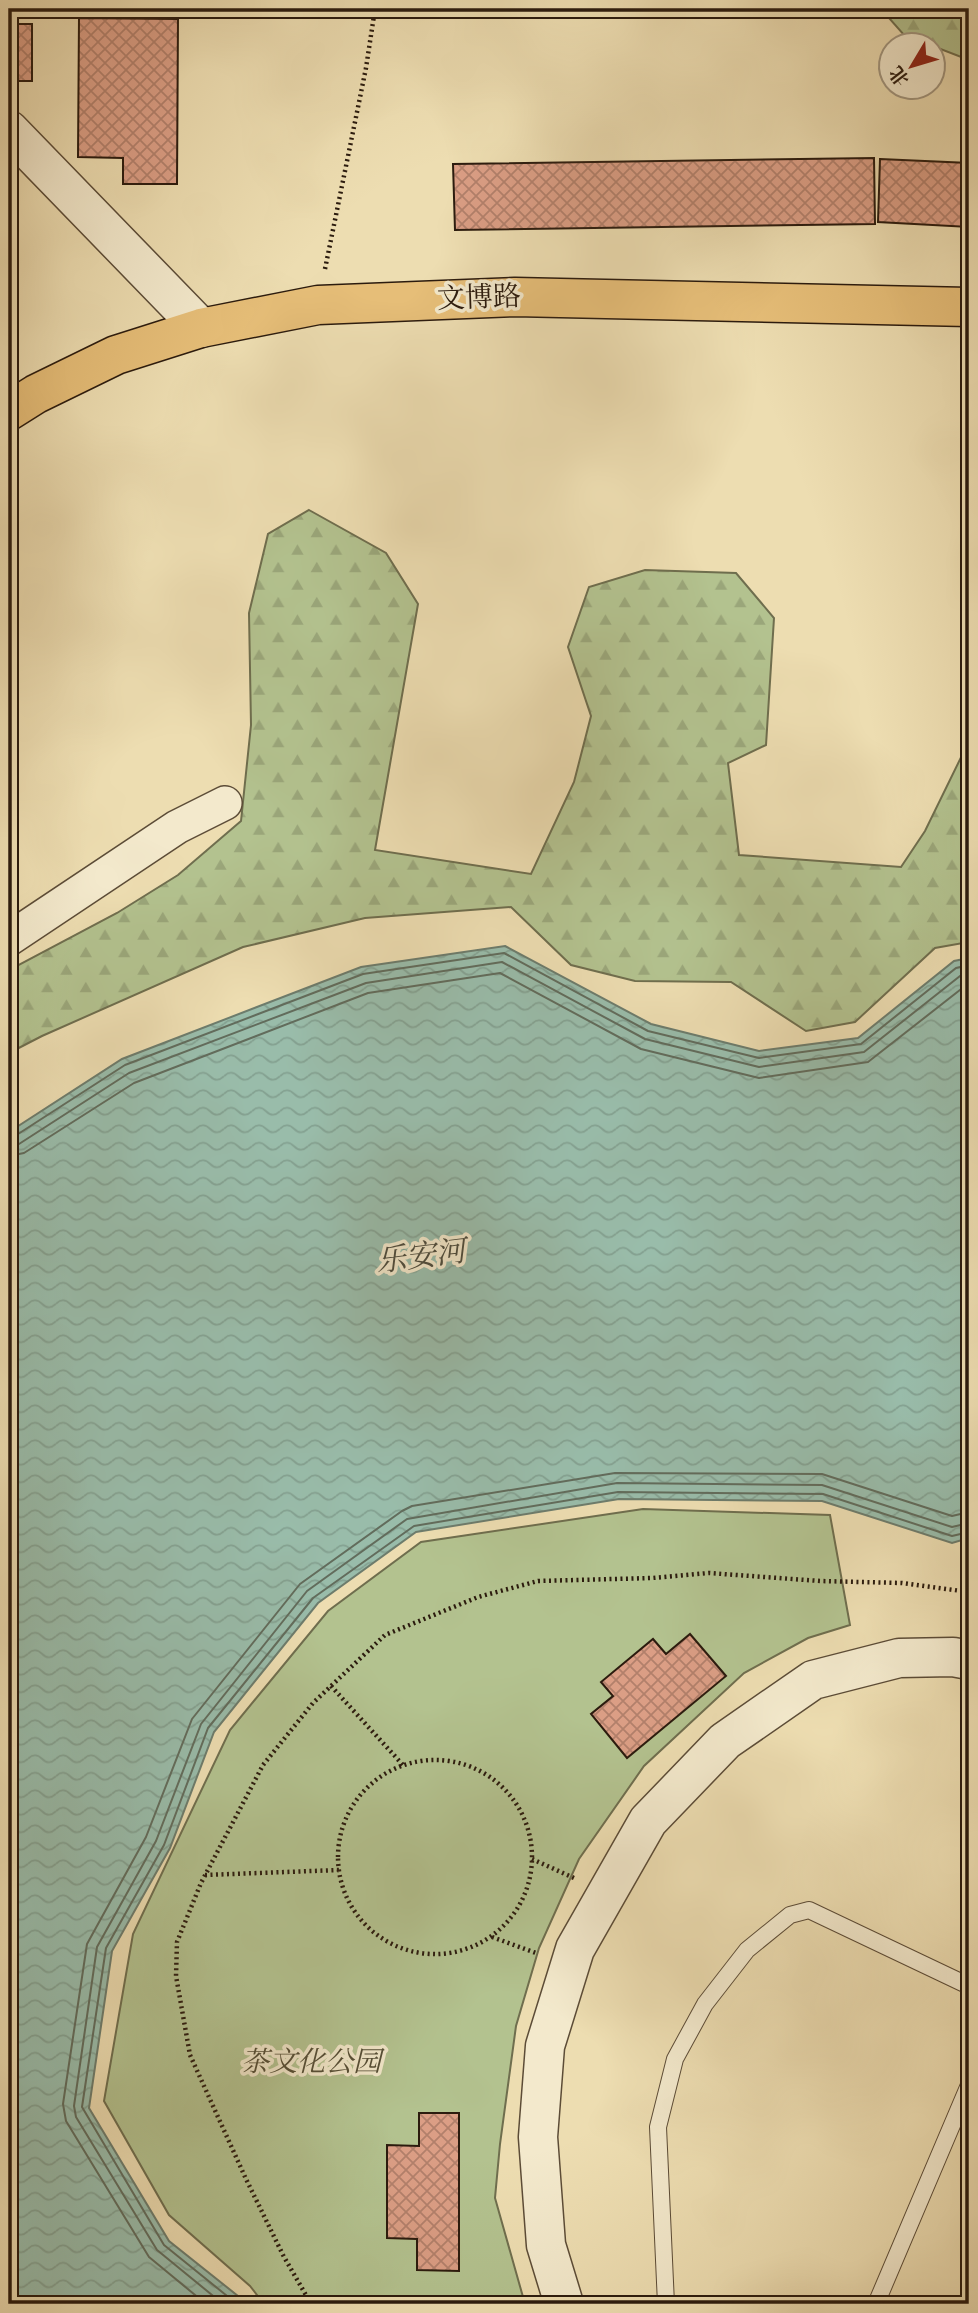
<svg xmlns="http://www.w3.org/2000/svg" width="978" height="2313" font-family="'IM FELL English','Noto Serif SC',serif">
<style>
.forest{fill:url(#forest-firs);stroke:#6f6e4e;stroke-width:2}
.green{fill:#b3c28f;stroke:#6f6e4e;stroke-width:2}
.water{fill:url(#water-waves);stroke:#6d7c6c;stroke-width:2}
.lines{fill:none;stroke-linecap:round;stroke-linejoin:round}
.shore{stroke:#626c5c;stroke-width:2}
.building{fill:url(#building-cross-hatch);stroke:#2b1b0e;stroke-width:2}
.service-casing{stroke:#5c4c37;stroke-width:18}
.minor-casing{stroke:#5c4c37;stroke-width:36}
.tertiary-casing{stroke:#5c4c37;stroke-width:41}
.primary-casing{stroke:#2b1b0e;stroke-width:41}
.path{stroke:#2b1b0e;stroke-width:4.5;stroke-dasharray:2 3.5;stroke-linecap:butt}
.service{stroke:#f3e9cc;stroke-width:16}
.minor{stroke:#f3e9cc;stroke-width:33}
.tertiary{stroke:#f3e9cc;stroke-width:38}
.primary{stroke:#e6be78;stroke-width:38}
.labels{text-anchor:middle;dominant-baseline:central;stroke-width:7;stroke-linejoin:round;paint-order:stroke}
.street-label{font-size:28px;fill:#2b1b0e;stroke:#f3e9cc}
.park-label{font-size:28px;font-style:italic;fill:#544d35;stroke:#f3e9cc}
.water-label{font-size:30px;font-style:italic;fill:#4c4b3d;stroke:#f3e9cc}
</style>
<defs>
<pattern id="forest-firs" width="22" height="20" patternUnits="userSpaceOnUse" patternTransform="scale(1.75)"><rect width="22" height="20" fill="#b3c28f"/><path d="M5 1l3.5 6h-7zM16 11l3.5 6h-7z" fill="#9aa67a"/></pattern>
<pattern id="water-waves" width="16" height="10" patternUnits="userSpaceOnUse" patternTransform="scale(1.75)"><rect width="16" height="10" fill="#99bcaa"/><path d="M0 5q4-4 8 0t8 0" fill="none" stroke="#84a191"/></pattern>
<pattern id="building-cross-hatch" width="8" height="8" patternUnits="userSpaceOnUse" patternTransform="scale(1.75)"><rect width="8" height="8" fill="#db9e85"/><path d="M0 0l8 8M0 8l8-8" fill="none" stroke="#b2806b"/></pattern>
</defs>
<rect width="100%" height="100%" fill="#edddb1"/>
<filter id="stains"><feTurbulence type="fractalNoise" baseFrequency=".00286" numOctaves="4"/><feColorMatrix values="0 0 0 0 .2 0 0 0 0 .09 0 0 0 0 .02 0 0 0 .5 -.17"/></filter>
<radialGradient id="worn" r=".72"><stop offset=".6" stop-color="#630" stop-opacity="0"/><stop offset="1" stop-color="#630" stop-opacity=".3"/></radialGradient>
<path class="forest" d="M881 9H969V60L904 35Z
M309 510 386 553 418 604 375 850 531 874 574 782 591 716 568 647 589 587 645 570 736 573 774 618 766 745 728 763 739 855 901 867 925 831 969 741V942L935 948 855 1022 806 1031 731 982 635 981 571 965 511 907 365 918 243 947 42 1036 9 1053V970L117 913 178 875 241 821 251 725 249 613 268 534Z"/>
<path class="green" d="M643 1509 830 1515 850 1625 808 1638 744 1673 644 1766 579 1859 539 1948 516 2026 500 2144 495 2198 525 2304H264L250 2286 169 2215 104 2101 133 1934 230 1730 328 1611 421 1542Z"/>
<path class="water" d="M505 946 651 1024 759 1051 858 1038 954 961 969 958V1538L952 1543 822 1501 619 1499 416 1532 318 1603 214 1732 170 1848 112 1951 89 2108 169 2241 248 2304H9V1132L122 1059 361 967Z"/>
<g class="lines">
<path class="shore" d="M9 1137 15 1136 125 1065 363 974 504 953 648 1031 759 1058 861 1044 956 968 969 965
M9 1146 19 1144 129 1073 366 983 502 962 645 1039 759 1067 864 1052 960 976 969 974
M9 1156 24 1153 134 1083 368 993 500 973 641 1049 759 1078 868 1062 965 986 969 985
M206 2304 149 2257 66 2121 63 2104 87 1944 146 1837 192 1719 300 1584 402 1511 412 1506 615 1473 822 1474 952 1516 969 1512
M223 2304 157 2250 76 2117 74 2106 97 1947 156 1841 201 1724 307 1591 407 1519 617 1483 822 1485 952 1527 969 1523
M237 2304 164 2245 82 2107 106 1948 164 1845 208 1728 313 1598 414 1526 618 1492 823 1494 952 1536 969 1532"/>
</g>
<path class="building" d="M79 18 178 19 177 184H123V158L78 157Z
M9 24H32V81H9Z
M874 158 875 224 455 230 453 164Z
M880 159 969 163V227L878 222Z
M690 1634 726 1676 627 1758 591 1714 613 1696 601 1682 653 1639 666 1654Z
M419 2113H459V2271L417 2270V2239L387 2238V2145L419 2146Z"/>
<g class="lines">
<defs>
<path id="service" d="M666 2304 658 2127 675 2059 705 2004 747 1950 790 1915 809 1910 969 1986
M876 2304 969 2085"/>
<path id="minor" d="M9 939 177 827 225 803"/>
<path id="tertiary" d="M9 130 201 328
M564 2304 546 2245 538 2137 545 2046 575 1949 648 1821 725 1741 813 1680 899 1658 953 1657 969 1660"/>
<path id="primary" d="M9 411 36 394 116 355 201 328 318 305 515 297 969 307"/>
</defs>
<use href="#service" class="service-casing"/>
<use href="#minor" class="minor-casing"/>
<use href="#tertiary" class="tertiary-casing"/>
<use href="#primary" class="primary-casing"/>
<path class="path" d="M325 269 366 68 375 9
M331 1686 403 1765
M338 1857a97 97 0 1 1 194 0a97 97 0 1 1-194 0Z
M532 1859 574 1878
M205 1875 339 1870
M492 1937 536 1953
M311 2304 283 2255 246 2179 190 2055 176 1976 177 1942 201 1883 263 1765 313 1703 385 1635 478 1597 538 1581 652 1578 709 1573 820 1581 902 1583 969 1592"/>
<use href="#service" class="service"/>
<use href="#minor" class="minor"/>
<use href="#tertiary" class="tertiary"/>
<use href="#primary" class="primary"/>
</g>
<g class="labels">
<g class="street-label">
<text transform="translate(479 299) rotate(-2)">文博路</text>
</g>
<g class="park-label">
<text x="311" y="2063">茶文化公园</text>
</g>
<g class="water-label">
<text transform="translate(421 1258) rotate(-7)">乐安河</text>
</g>
</g>
<rect width="978" height="2313" fill="none" stroke="#edddb1" stroke-width="35"/>
<rect x="10" y="10" width="957" height="2292" fill="none" stroke="#2b1b0e" stroke-width="3.5"/>
<rect x="18" y="18" width="943" height="2278" fill="none" stroke="#2b1b0e" stroke-width="2"/>
<g transform="translate(912 66) rotate(232)"><circle r="33" fill="#f3e9cc" stroke="#a39780" stroke-width="2"/>
<path d="M0-5L12 26L0 18L-12 26Z" fill="#8f2418"/>
<text y="-10" font-size="19" font-weight="bold" text-anchor="middle" fill="#2b1b0e">北</text>
</g>
<rect width="100%" height="100%" filter="url(#stains)"/>
<rect width="100%" height="100%" fill="url(#worn)"/>
</svg>
